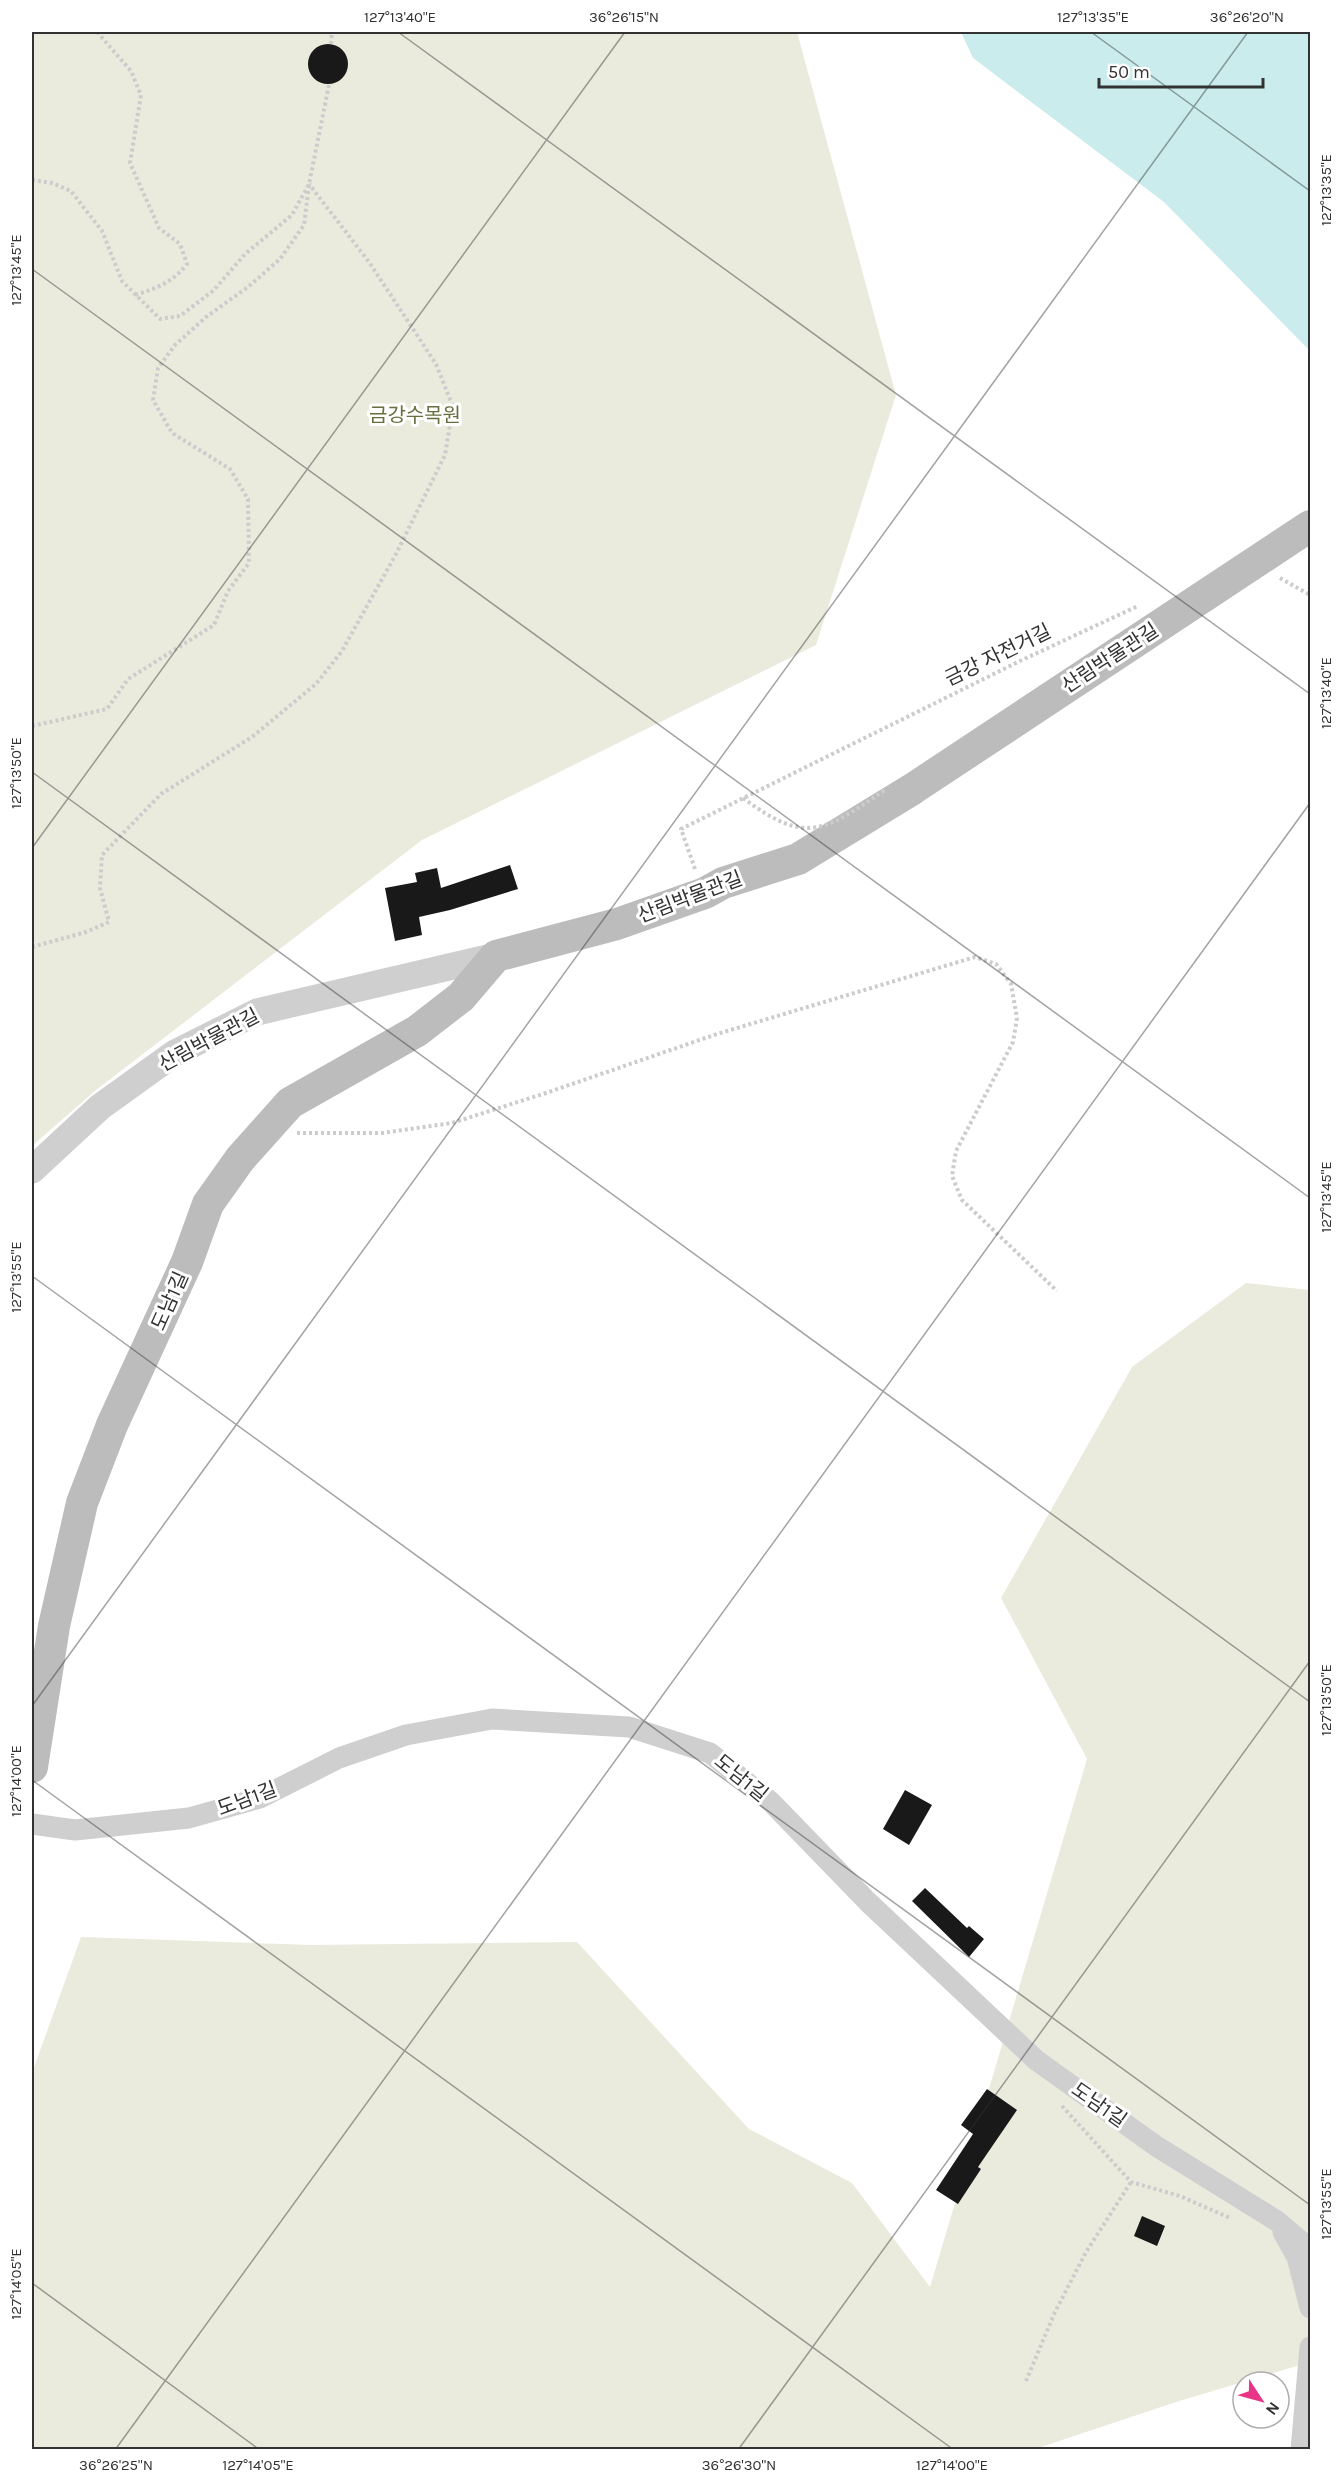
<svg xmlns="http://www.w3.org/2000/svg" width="1342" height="2481" font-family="Karla,'Noto Sans KR',sans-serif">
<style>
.green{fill:#eaebdd}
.water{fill:#caecec}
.building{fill:#191919}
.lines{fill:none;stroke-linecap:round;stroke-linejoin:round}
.path{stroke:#ccc;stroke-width:4;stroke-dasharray:3 3;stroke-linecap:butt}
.minor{stroke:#cfcfcf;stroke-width:21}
.tertiary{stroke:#cfcfcf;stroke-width:27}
.secondary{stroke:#bcbcbc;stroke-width:32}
.path-bridge{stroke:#ccc;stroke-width:4;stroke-dasharray:3 3;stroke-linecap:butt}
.secondary-bridge{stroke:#bcbcbc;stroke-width:32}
.ticks{fill:none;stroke:#323232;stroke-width:1.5;stroke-opacity:0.45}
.labels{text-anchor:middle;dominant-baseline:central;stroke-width:6;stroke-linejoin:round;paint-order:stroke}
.park-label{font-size:20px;fill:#686f3e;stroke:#fff}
.street-label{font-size:20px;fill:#323232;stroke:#fff}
.neatline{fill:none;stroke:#323232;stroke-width:2}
.ticks-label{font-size:15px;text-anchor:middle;fill:#323232}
</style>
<rect width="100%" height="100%" fill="#fff"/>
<path class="green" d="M32 32H797L896 395 816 645 422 840 96 1090 32 1146Z
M1246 1283 1310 1290V2362L1176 2402 1035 2449H32V2073L81 1937 311 1945 577 1942 749 2129 852 2183 930 2287 1087 1759 1001 1598 1132 1367Z"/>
<path class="water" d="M961 32H1310V351L1164 202 973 58Z"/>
<path class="building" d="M308 64a20 20 0 1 1 40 0a20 20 0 1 1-40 0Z
M510 865 518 889 450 910 419 917 422 935 395 941 385 888 417 882 415 873 437 868 441 888Z
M905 1790 932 1805 909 1845 883 1829Z
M925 1888 967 1928 969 1926 984 1939 969 1957 912 1901Z
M987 2089 1017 2110 978 2167 981 2169 958 2204 936 2190 973 2134 961 2125Z
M1142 2216 1165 2226 1157 2246 1134 2236Z"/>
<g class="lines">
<path class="path" d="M97 32 131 71 141 95 130 163 159 228 180 244 187 264C172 283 157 288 135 295
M331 44 332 32
M32 180 52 183 71 191 102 231 122 281 160 319 180 316 214 290 245 254 292 215 309 184 329 85
M1280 578 1310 595
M32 726 107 709 128 679 214 625 228 591 249 563 248 499 230 469 172 433 153 400 158 368 175 345 206 317 248 287 280 259 304 225 309 185
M695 869 681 829 1022 660 1138 606
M32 947 86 932 109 922 100 888 102 855 161 794 252 737 316 684 342 651 396 554 445 455 453 407 436 364 369 262 309 184
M297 1133H382L452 1123 546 1093 717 1034 975 957 996 964 1011 984 1017 1018 1013 1042 956 1151 952 1176 962 1200 1057 1291
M1062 2106 1131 2182 1180 2196 1230 2218
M1026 2381 1055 2312 1086 2252 1131 2182"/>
<path class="minor" d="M32 1824 75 1830 189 1818 260 1798 339 1758 406 1735 492 1719 629 1727 710 1753 771 1802 868 1902 1036 2060 1156 2146 1277 2221 1310 2249
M1283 2232 1297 2257 1310 2308
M1301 2450 1310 2347"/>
<path class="tertiary" d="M32 1170 100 1107 175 1053 257 1012 496 956"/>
<path class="secondary" d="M32 1767 54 1626 82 1503 112 1425 187 1262 208 1204 240 1159 290 1103 417 1031 461 997 496 956 617 924 705 893 723 883 798 859 911 790"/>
<path class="path-bridge" d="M743 798C807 846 824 831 885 790"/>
<path class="secondary-bridge" d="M911 790 1310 526"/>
</g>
<path class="ticks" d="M398 32 1310 694M1091 32 1310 191M32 269 1310 1198M32 772 1310 1702M32 848 625 32M32 1276 1310 2205M32 1706 1248 32M32 1780 954 2450M32 2283 260 2450M115 2450 1310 803M738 2450 1310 1661"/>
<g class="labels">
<g class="park-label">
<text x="415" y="415">금강수목원</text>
</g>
<g class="street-label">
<text transform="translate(998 655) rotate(-26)">금강 자전거길</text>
<text transform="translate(1110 658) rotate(-33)">산림박물관길</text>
<text transform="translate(690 897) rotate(-21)">산림박물관길</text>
<text transform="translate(209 1040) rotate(-28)">산림박물관길</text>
<text transform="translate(170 1301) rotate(-66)">도남1길</text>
<text transform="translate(741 1778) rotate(39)">도남1길</text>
<text transform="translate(247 1799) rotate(-20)">도남1길</text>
<text transform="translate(1099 2105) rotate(35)">도남1길</text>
</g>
</g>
<rect width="1342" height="2481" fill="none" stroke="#ffffff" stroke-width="66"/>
<g transform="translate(1261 2400) rotate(126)"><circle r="28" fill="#ffffff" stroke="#adadad" stroke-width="1.5"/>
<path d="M0-4.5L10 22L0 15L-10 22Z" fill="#e83587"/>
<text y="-9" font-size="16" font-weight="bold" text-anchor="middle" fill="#323232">N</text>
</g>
<path d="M1099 78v9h164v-9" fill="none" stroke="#323232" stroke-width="3"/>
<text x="1108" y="78" font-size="18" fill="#323232" stroke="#ffffff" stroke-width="4.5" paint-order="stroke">50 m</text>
<rect x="33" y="33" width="1276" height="2415" class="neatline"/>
<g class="ticks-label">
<text x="400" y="22">127°13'40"E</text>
<text x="624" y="22">36°26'15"N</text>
<text x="1093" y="22">127°13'35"E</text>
<text x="1247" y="22">36°26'20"N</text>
<text transform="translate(1326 190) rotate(-90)" y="5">127°13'35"E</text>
<text transform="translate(16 270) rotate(-90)" y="5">127°13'45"E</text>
<text transform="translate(1326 693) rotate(-90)" y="5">127°13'40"E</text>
<text transform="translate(16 773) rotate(-90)" y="5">127°13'50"E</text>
<text transform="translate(1326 1197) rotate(-90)" y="5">127°13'45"E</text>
<text transform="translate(16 1277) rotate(-90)" y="5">127°13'55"E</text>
<text transform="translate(1326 1700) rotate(-90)" y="5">127°13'50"E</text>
<text transform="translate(16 1781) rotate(-90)" y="5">127°14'00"E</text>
<text transform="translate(1326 2204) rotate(-90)" y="5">127°13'55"E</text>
<text transform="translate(16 2284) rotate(-90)" y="5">127°14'05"E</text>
<text x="116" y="2470">36°26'25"N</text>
<text x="258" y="2470">127°14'05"E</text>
<text x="739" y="2470">36°26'30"N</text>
<text x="952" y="2470">127°14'00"E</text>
</g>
</svg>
